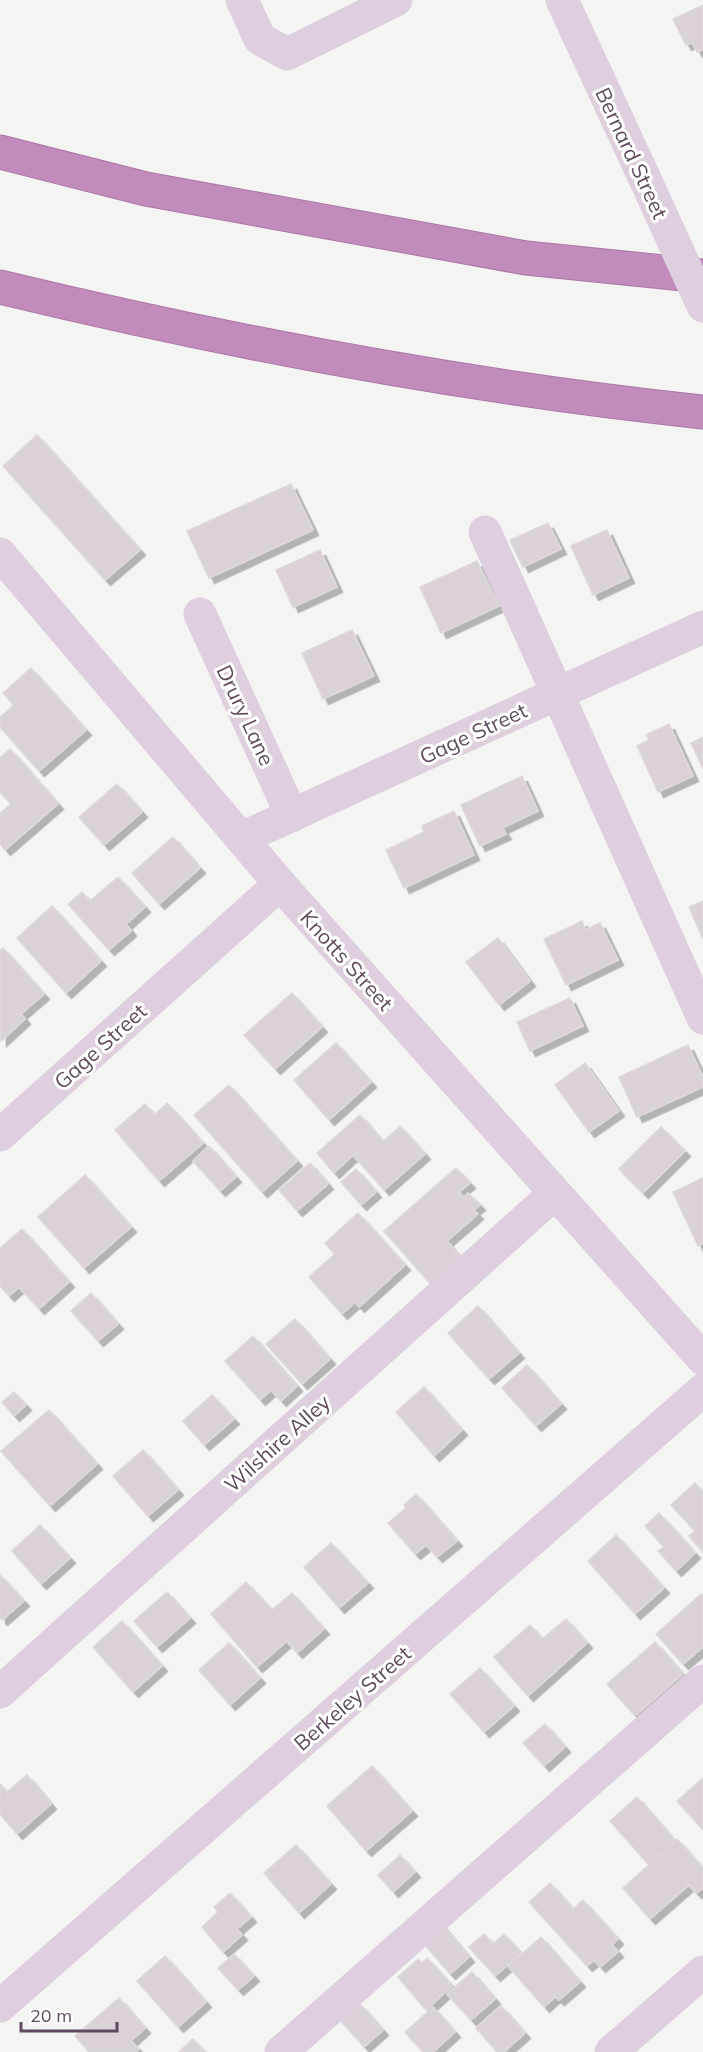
<svg xmlns="http://www.w3.org/2000/svg" width="703" height="2052" font-family="Mulish,sans-serif">
<style>
.building{fill:#dad2d8;stroke:#ded7dc;stroke-width:1.5;filter:url(#shadow)}
.lines{fill:none;stroke-linecap:round;stroke-linejoin:round}
.highway-casing{stroke:#ad76a6;stroke-width:35}
.minor{stroke:#dfcfde;stroke-width:33}
.highway{stroke:#c18bbb;stroke-width:33}
.minor-bridge{stroke:#dfcfde;stroke-width:33}
.labels{text-anchor:middle;dominant-baseline:central;stroke-width:6;stroke-linejoin:round;paint-order:stroke}
.street-label{font-size:21px;fill:#614a5f;stroke:#fff}
</style>
<defs>
<filter id="shadow"><feDropShadow dx="5.5" dy="5.5" stdDeviation="0" flood-color="#0004"/></filter>
</defs>
<rect width="100%" height="100%" fill="#f4f5f3"/>
<path class="building" d="M703 5V49L697 52 692 42 686 45 673 19Z
M37 435 140 550 105 580 3 466Z
M291 484 313 530 209 578 187 531Z
M548 523 561 549 523 567 510 540Z
M607 530 629 578 593 595 571 546Z
M320 550 337 587 293 607 276 570Z
M477 561 499 606 441 633 420 587Z
M352 630 374 676 323 699 302 653Z
M31 668 86 730 39 771 0 727V717L14 705 3 693Z
M669 724 693 776 658 792 637 746 649 740 646 735Z
M703 737V769L691 743Z
M10 749 58 804 5 850 0 844V813L11 804 0 792V758Z
M522 776 538 811 502 828 506 834 480 846 461 805Z
M117 784 142 812 104 845 79 817Z
M454 811 474 855 404 888 386 850 424 832 422 826Z
M173 837 200 868 159 904 132 873Z
M118 877 145 907 126 924 131 931 109 950 68 904 82 892 90 901Z
M703 901V939L689 907Z
M52 906 101 961 66 993 17 938Z
M582 921 585 930 600 923 618 960 566 985 544 939Z
M498 938 530 981 499 1005 466 962Z
M3 948 44 994 21 1014 25 1019 1 1041 0 951Z
M292 993 322 1027 275 1069 244 1035Z
M570 998 583 1026 530 1051 517 1022Z
M336 1043 371 1082 329 1120 294 1080Z
M688 1045 703 1077V1087L637 1117 619 1077Z
M585 1063 619 1111 589 1132 555 1085Z
M229 1085 297 1161 262 1192 194 1115Z
M167 1103 203 1143 159 1181 115 1130 145 1104 154 1115Z
M360 1115 383 1142 400 1126 425 1154 384 1190 353 1155 334 1173 317 1153Z
M661 1127 685 1151 643 1193 619 1169Z
M209 1146 236 1177 220 1191 193 1161Z
M310 1163 328 1184 297 1211 279 1190Z
M456 1168 470 1183 459 1192 464 1198 468 1193 480 1205 474 1210 478 1214 447 1241 465 1262 435 1289 384 1231Z
M356 1169 376 1192 361 1205 341 1182Z
M85 1175 131 1227 84 1268 38 1217Z
M703 1178V1243L698 1246 673 1192Z
M358 1213 405 1265 359 1307 355 1302 342 1314 309 1277 335 1254 325 1243Z
M22 1229 69 1282 39 1309 19 1287 9 1296 0 1286V1248Z
M91 1293 118 1324 98 1341 71 1311Z
M478 1306 519 1353 489 1379 448 1333Z
M295 1319 330 1359 302 1384 266 1344Z
M253 1336 297 1386 281 1401 271 1390 260 1400 225 1361Z
M527 1365 561 1404 536 1426 502 1388Z
M424 1387 462 1430 434 1456 396 1412Z
M14 1392 26 1405 14 1416 2 1402Z
M212 1395 234 1419 204 1445 183 1421Z
M49 1410 97 1464 50 1506 1 1451Z
M143 1450 178 1490 148 1516 113 1476Z
M695 1483 703 1492V1552L689 1536 695 1531 671 1505Z
M416 1494 457 1541 437 1557 426 1545 415 1554 388 1523 406 1508 404 1505Z
M659 1513 695 1553 676 1571 658 1551 664 1547 645 1526Z
M40 1525 70 1558 41 1584 12 1551Z
M616 1535 664 1588 635 1614 588 1561Z
M331 1543 368 1583 339 1608 304 1567Z
M0 1575 24 1601 2 1620 0 1618Z
M246 1582 272 1610 292 1593 324 1629 297 1653 287 1641 257 1667 211 1614Z
M167 1592 190 1618 157 1647 134 1621Z
M701 1594 703 1596V1647L683 1664 656 1634Z
M566 1619 587 1643 528 1696 494 1657 530 1625 542 1639Z
M122 1621 162 1666 133 1692 93 1647Z
M655 1642 683 1674 635 1716 607 1684Z
M229 1643 260 1678 230 1705 199 1670Z
M480 1668 514 1706 484 1732 450 1694Z
M545 1724 565 1747 544 1766 523 1743Z
M372 1766 412 1811 366 1851 327 1806Z
M27 1775 51 1804 17 1834 0 1814V1784L7 1792Z
M703 1778V1830L677 1801Z
M637 1797 675 1841 649 1865 610 1821Z
M677 1839 703 1869V1888L696 1893 661 1854Z
M296 1845 331 1884 299 1913 264 1873Z
M661 1854 689 1885 650 1919 623 1888Z
M400 1855 415 1872 393 1892 378 1875Z
M550 1883 573 1909 583 1900 618 1939 612 1945 618 1952 600 1967 594 1960 587 1966 529 1902Z
M230 1893 251 1917 237 1929 242 1935 223 1952 202 1927 218 1912 214 1907Z
M439 1921 469 1957 450 1974 419 1938Z
M484 1934 493 1944 504 1934 521 1953 495 1976 469 1947Z
M541 1937 580 1982 559 2000 555 1997 544 2007 508 1966Z
M234 1954 254 1976 238 1990 218 1968Z
M165 1956 206 2002 178 2027 137 1981Z
M427 1958 452 1986 426 2010 398 1977 418 1959 422 1963Z
M472 1972 495 1999 471 2020 447 1994Z
M119 1998 145 2028 131 2041 139 2049 135 2052H89L75 2036Z
M360 2004 383 2030 364 2047 341 2021Z
M501 2006 525 2033 504 2052H497L476 2028Z
M433 2007 455 2032 433 2052H423L405 2032Z
M193 2039 205 2052H179Z"/>
<g class="lines">
<defs>
<path id="highway" d="M0 152 146 189 526 258 703 276
M0 287C232 343 466 387 703 412"/>
</defs>
<use href="#highway" class="highway-casing"/>
<path class="minor" d="M242 0 260 39 287 54 396 0
M562 0 644 177
M485 532 703 1018
M0 554 280 884 703 1359
M200 614 292 816
M242 838 703 627
M0 1135 280 884
M0 1692 554 1194
M0 2006 703 1390
M281 2052 703 1681
M611 2052 703 1972"/>
<use href="#highway" class="highway"/>
<path class="minor-bridge" d="M644 177 703 306"/>
</g>
<g class="labels">
<g class="street-label">
<text transform="translate(632 153) rotate(65)">Bernard Street</text>
<text transform="translate(246 715) rotate(65)">Drury Lane</text>
<text transform="translate(473 733) rotate(-25)">Gage Street</text>
<text transform="translate(347 960) rotate(48)">Knotts Street</text>
<text transform="translate(100 1046) rotate(-42)">Gage Street</text>
<text transform="translate(277 1443) rotate(-42)">Wilshire Alley</text>
<text transform="translate(352 1698) rotate(-41)">Berkeley Street</text>
</g>
</g>
<path d="M21 2022v9h96v-9" fill="none" stroke="#614a5f" stroke-width="3"/>
<text x="30" y="2022" font-size="18" fill="#614a5f" stroke="#ffffff" stroke-width="4.5" paint-order="stroke">20 m</text>
</svg>
